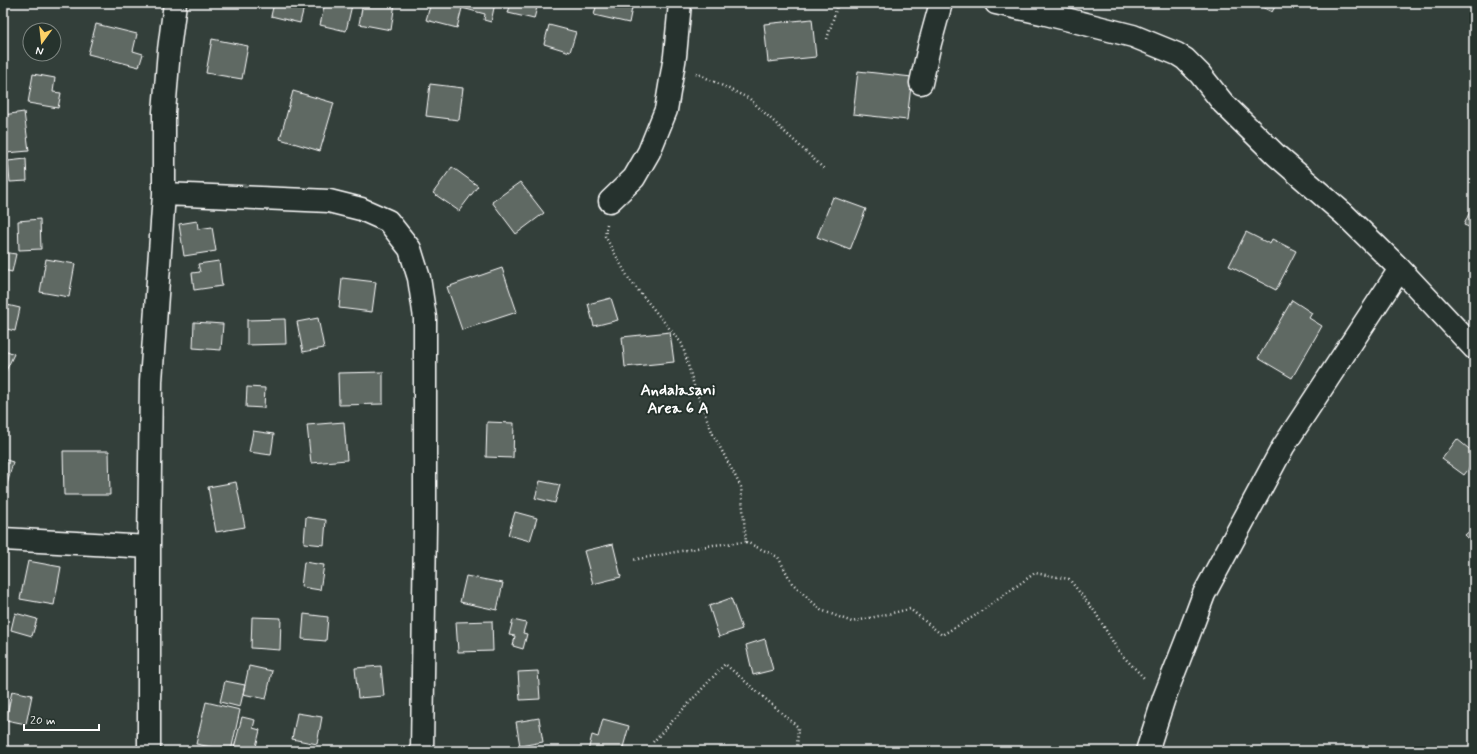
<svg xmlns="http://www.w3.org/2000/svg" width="1477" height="754" font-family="Mynerve,sans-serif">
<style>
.building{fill:#5f6964;stroke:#fff}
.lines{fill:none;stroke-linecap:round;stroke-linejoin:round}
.minor-casing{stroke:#fff;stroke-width:25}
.path{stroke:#fff;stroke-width:2.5;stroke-dasharray:1 3;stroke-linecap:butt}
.minor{stroke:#26332d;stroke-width:22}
.labels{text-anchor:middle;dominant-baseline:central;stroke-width:4;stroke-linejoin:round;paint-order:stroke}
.quarter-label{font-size:16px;font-weight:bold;fill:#fff;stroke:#26332d}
</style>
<rect width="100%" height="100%" fill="#333f3a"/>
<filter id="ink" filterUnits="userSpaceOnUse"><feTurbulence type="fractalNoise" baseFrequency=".025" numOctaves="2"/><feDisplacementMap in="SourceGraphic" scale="8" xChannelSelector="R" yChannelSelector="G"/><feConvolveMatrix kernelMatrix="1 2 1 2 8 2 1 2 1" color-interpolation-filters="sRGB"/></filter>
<g filter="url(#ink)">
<path class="building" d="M274 3H305L300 23 271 16Z
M325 3H340L352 5 346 31 320 25Z
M363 3H395L391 30 359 24Z
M431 3H495L491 22 484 20 485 14 462 8 457 28 426 20Z
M511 3H538L534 19 508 13Z
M597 3H633L629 23 594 15Z
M1254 3H1277L1272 12Z
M812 19 816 57 768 62 764 24Z
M96 24 137 34 133 51 143 54 139 67 88 54Z
M549 25 576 32 570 52 544 44Z
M212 39 248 46 242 79 206 73Z
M858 71 912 77 907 120 853 114Z
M33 74 55 78 53 92 61 93 58 108 28 103Z
M430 84 463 88 459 120 426 116Z
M293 91 334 103 320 151 280 139Z
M24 112 29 151 6 153 3 115Z
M26 159 27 181 10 182 8 161Z
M452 167 478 186 459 211 433 193Z
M520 182 544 213 516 234 492 202Z
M833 197 866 209 850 250 817 237Z
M1474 202V229L1464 225Z
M40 219 41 249 19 250 18 221Z
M197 221 198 229 212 227 216 251 184 256 179 224Z
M1246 232 1270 244 1272 239 1296 251 1276 290 1229 266Z
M3 252 16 254 12 272 3 270Z
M46 259 75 264 69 297 40 292Z
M219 261 222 286 194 290 192 273 200 272 198 264Z
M502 268 517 312 462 330 447 287Z
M342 278 376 282 372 312 339 308Z
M611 298 618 320 594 326 588 304Z
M1292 300 1312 313 1309 318 1322 326 1292 378 1258 358Z
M3 304 20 308 15 331 3 328Z
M318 318 324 348 303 352 297 322Z
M285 319 286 344 247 345V320Z
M194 322 223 324 221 350 193 348Z
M670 332 674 362 625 367 622 337Z
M3 349 14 354 3 377Z
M383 372V404L339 405 338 373Z
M247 387 265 388 264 408 246 407Z
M344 422 347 460 311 463 307 425Z
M487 422 514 423 513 458 486 457Z
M253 431 274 434 271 455 249 452Z
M1457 439 1474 453V462L1464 475 1442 459Z
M63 451H109L110 495H64Z
M3 459 13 462 3 500Z
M540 481 560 485 555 503 535 498Z
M236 482 245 527 216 532 208 487Z
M515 512 537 518 530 541 508 535Z
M306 517 326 520 324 545 304 543Z
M1474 527V545L1465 535Z
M613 544 621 577 593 584 584 551Z
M28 561 61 567 54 605 20 599Z
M304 562 324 565 320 590 301 587Z
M466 576 503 583 497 610 460 602Z
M731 598 742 629 719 637 709 606Z
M15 613 37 619 32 636 11 630Z
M304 614 328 617 326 641 302 639Z
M252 617 281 618 280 650 251 648Z
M513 620 526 623 523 633 527 634 523 649 513 646 515 636 509 635Z
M492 621 493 651 458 652 456 622Z
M765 639 773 670 753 675 746 645Z
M249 666 272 671 266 699 243 694Z
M381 666 384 696 358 698 355 668Z
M538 671 540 699 520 700 518 672Z
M225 681 245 685 240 707 220 702Z
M12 691 32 695 26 724 6 720Z
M206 702 240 710 231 751 196 744Z
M297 713 322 717 317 744 292 739Z
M242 717 255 720 253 728 260 730 255 751 234 748Z
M539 718 543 742 520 746 516 722Z
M603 719 629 726 622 751H588L592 735 598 737Z"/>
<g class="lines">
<defs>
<path id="minor" d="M996 3 1046 14 1133 36 1177 54 1185 59 1200 74 1223 103 1276 155 1344 214 1400 269 1474 348
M921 83 930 43 941 3
M164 194 329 201 361 209 388 221 410 249 419 278 425 318V525L422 751
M610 201 634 178 649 152 666 110 675 56 680 3
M3 539 149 547
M149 751V547L151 381 164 194V112L169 50 175 3
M1147 751 1164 698 1189 634 1204 594 1283 447 1400 269"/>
</defs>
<use href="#minor" class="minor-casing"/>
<path class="path" d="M827 39 838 3
M696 73 750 99 824 169
M607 224 605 236 629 279 682 344 695 389 713 434 741 487 746 542 713 545 633 560
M746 542 778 557 792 583 821 610 852 622 910 609 942 635 973 617 1035 573 1069 579 1095 612 1119 652 1145 679
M653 742 725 664 798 727 797 751"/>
<use href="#minor" class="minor"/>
</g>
</g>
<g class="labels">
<g class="quarter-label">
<text x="678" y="390">Andalasani<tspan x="678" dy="18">Area 6 A</tspan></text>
</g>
</g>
<rect width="1477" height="754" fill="none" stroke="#26332d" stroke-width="16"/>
<rect x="8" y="8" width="1461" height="738" fill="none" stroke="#fff" stroke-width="1.5" filter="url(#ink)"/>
<g transform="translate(42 42) rotate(195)"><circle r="19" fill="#26332d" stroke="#7d8581"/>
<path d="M0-3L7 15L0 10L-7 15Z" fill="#ffd166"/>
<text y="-6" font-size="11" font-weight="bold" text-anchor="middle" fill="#ffffff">N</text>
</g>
<path d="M24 724v6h75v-6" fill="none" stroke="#ffffff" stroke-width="2"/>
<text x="30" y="724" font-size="12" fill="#ffffff" stroke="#26332d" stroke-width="3" paint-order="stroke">20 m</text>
</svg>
